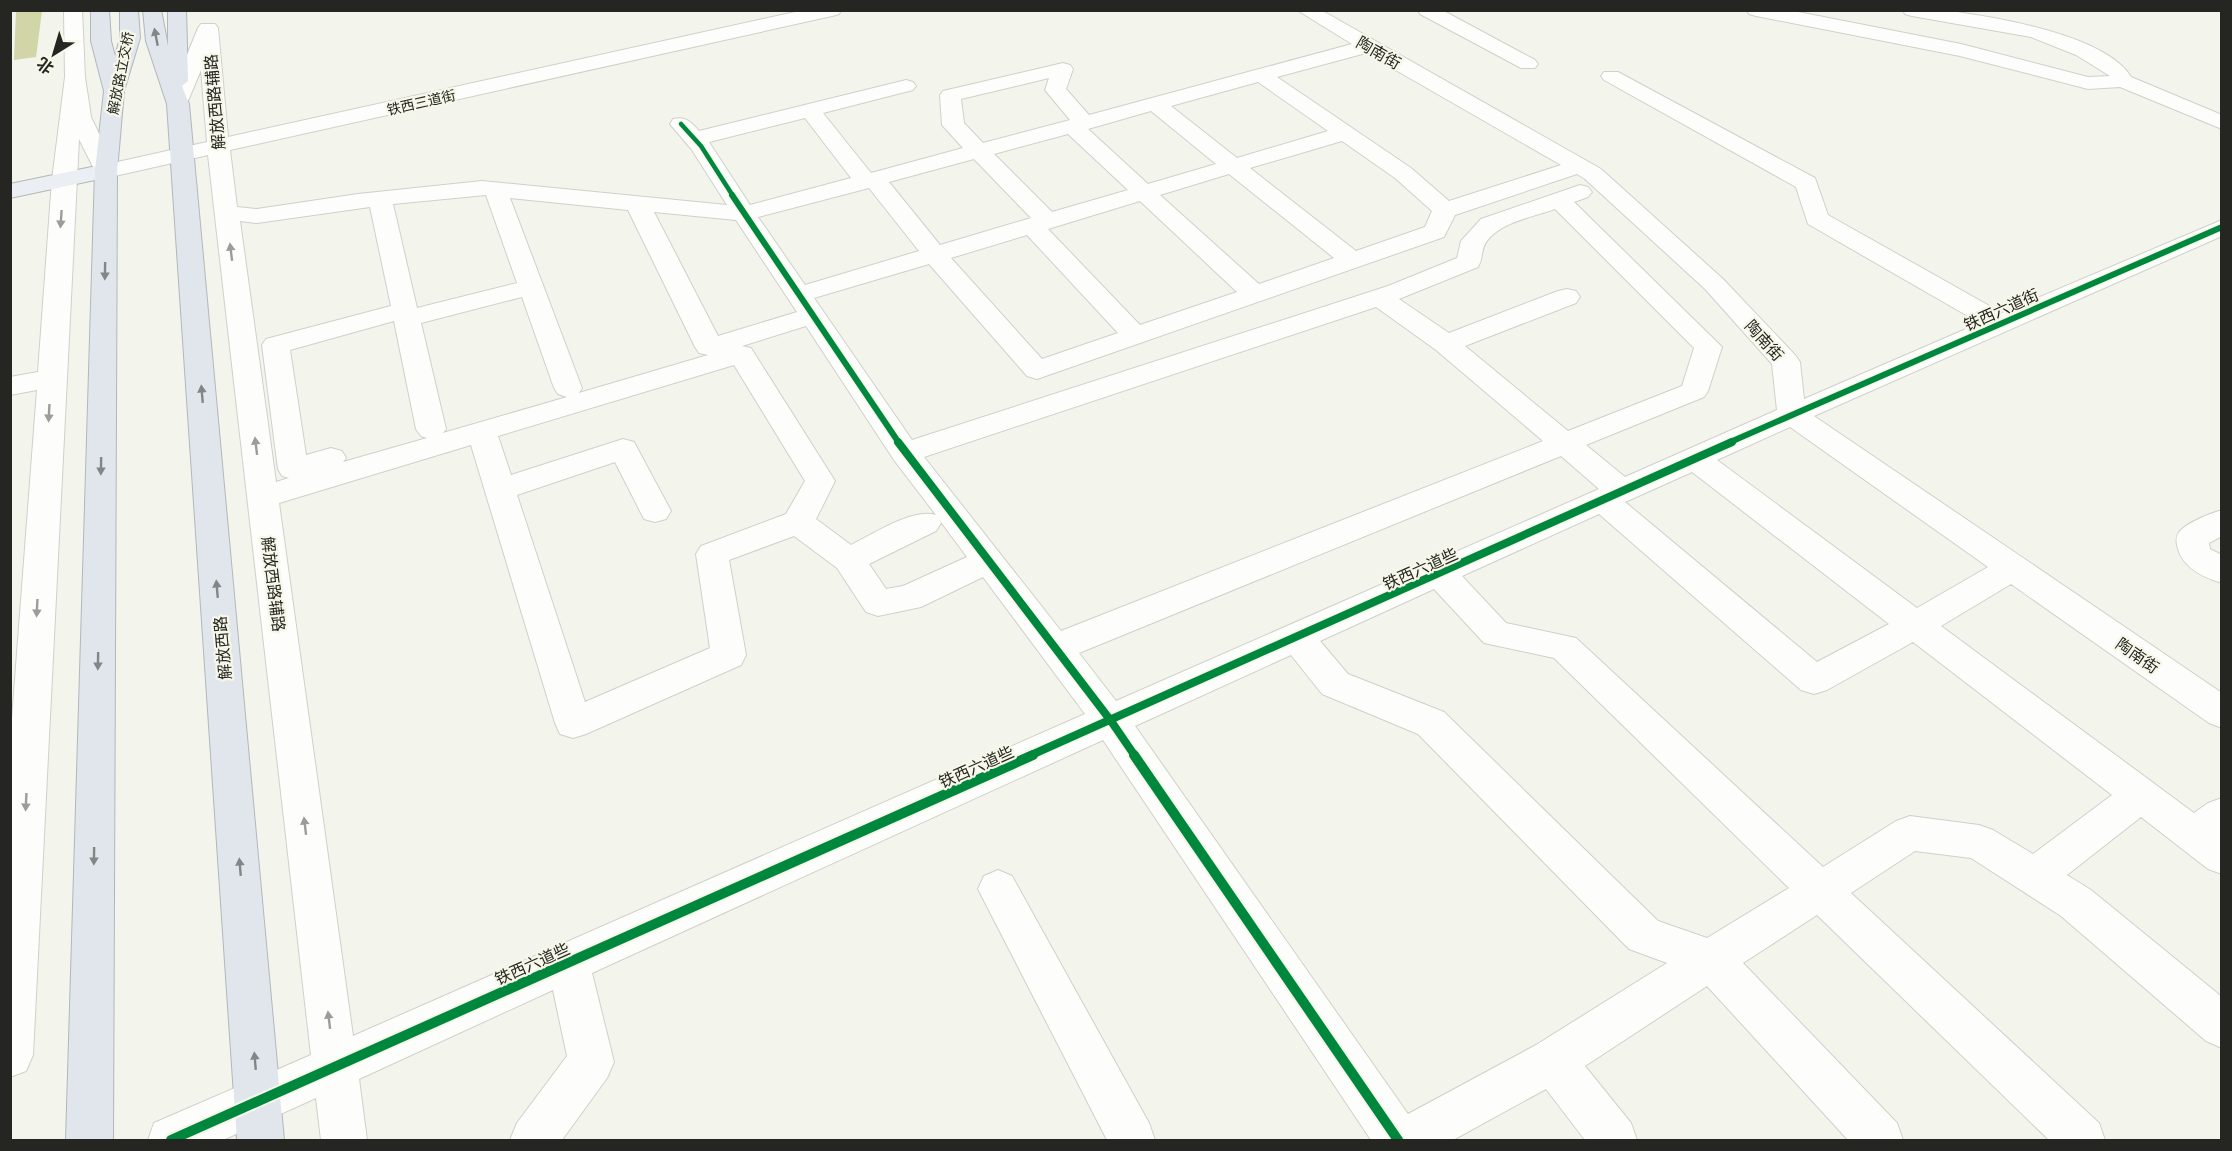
<svg xmlns="http://www.w3.org/2000/svg" width="2232" height="1151" font-family="Lato,'Noto Sans SC',sans-serif">
<style>
.forest{fill:#d2d5a8}
.lines{fill:none;stroke-linecap:round;stroke-linejoin:round}
.minor-casing{stroke:#d0d0ca;stroke-width:2}
.major-casing{stroke:#b1b7bb;stroke-width:2}
.highway-casing{stroke:#b1b7bb;stroke-width:2}
.minor{fill:#fdfdfc;fill-rule:evenodd}
.major{fill:#ebeff3;fill-rule:evenodd}
.highway{fill:#e0e6ec;fill-rule:evenodd}
.cycleway-far3-casing{stroke:#f6f7e9;stroke-width:7}
.cycleway-far2-casing{stroke:#f6f7e9;stroke-width:9}
.cycleway-far1-casing{stroke:#f6f7e9;stroke-width:11}
.cycleway-casing{stroke:#f6f7e9;stroke-width:14}
.cycleway-far3{stroke:#00873e;stroke-width:4.5}
.cycleway-far2{stroke:#00873e;stroke-width:6}
.cycleway-far1{stroke:#00873e;stroke-width:8}
.cycleway{stroke:#00873e;stroke-width:10}
.oneway{fill:#828686}
.oneway2{fill:#9c9c99}
.labels{text-anchor:middle;dominant-baseline:central;stroke-width:4.5;stroke-linejoin:round;paint-order:stroke}
.far-street-label{font-size:14px;fill:#252621;stroke:#f6f7e9}
.street-label{font-size:16px;fill:#252621;stroke:#f6f7e9}
</style>
<rect width="100%" height="100%" fill="#f3f4ec"/>
<path class="forest" d="M16 11H42L36 57 14 60Z"/>
<g class="lines">
<defs>
<path id="minor" d="M64 10H82L85 77 91 117 113 163 207 142 201 70 185 108 178 110 171 108 167 104 198 28 201 24H215L218 28 228 137 804 10H841L839 14 832 16 230 150 237 207 257 209 358 194 482 181 727 205 692 150 670 124 673 119C686 116 691 122 699 131L906 80 913 82 916 86 913 90 823 113 871 173 963 148 942 125 940 95 943 91 1063 63 1070 65 1073 69 1066 89 1089 115 1352 44 1297 10H1321L1601 169 1723 279 1796 356 1800 362 1804 399 1980 323 1808 224 1796 187 1604 80 1601 76 1604 72H1618L1815 178 1828 215 2002 313 2222 220V236L1814 416 2222 693V728L2209 723 2011 584 1941 626 2194 813 2208 803 2222 798V874L2208 869 2141 817 2067 875 2091 890 2222 997V1048L2206 1041 2061 916 1971 858 1915 851 1851 893 2099 1123 2105 1140H2049L1817 915 1743 963 1897 1123 1903 1140H1848L1707 986 1585 1066 1631 1123 1637 1140H1585L1546 1089 1453 1140H1371L1103 740 592 973 614 1062 607 1078 562 1140H510L517 1123 567 1056 553 990 359 1079 367 1140H321L316 1098 223 1140H148L154 1123 311 1055 208 155 106 178 98 176 95 171 79 139 33 1055 26 1071 10 1077V745L37 390 10 395V377L38 372 52 180 65 77ZM1366 53 1561 165 1449 201 1411 168 1277 77ZM1049 78 1045 90 1070 120 983 143 964 123 961 99ZM1258 82 1328 131 1237 158 1171 106ZM1151 111 1216 164 1148 184 1088 129ZM805 118 851 178 750 205 709 142ZM1068 134 1128 190 1052 212 994 154ZM1342 141 1395 178 1432 211 1425 227 1356 251 1250 168ZM974 159 1031 218 940 245 889 182ZM1229 174 1334 258 1259 284 1160 195ZM1577 174 1585 179 1705 289 1772 364 1777 410 1625 477 1586 445 1704 397 1708 391 1722 347 1574 202 1588 197 1592 192 1588 187 1580 185 1481 219 1461 241 1457 258 1388 286 912 440 814 298 929 264 1027 376 1037 379 1444 237 1455 215ZM869 188 919 251 805 285 758 217ZM486 195 517 283 417 308 393 204ZM510 198 628 210 695 347 699 353 708 355 579 393 582 388ZM1140 201 1237 292 1140 325 1048 229ZM370 207 391 306 266 339 262 345 278 469 282 476 289 478 276 482 240 221 257 223ZM1555 209 1694 348 1682 386 1568 431 1465 346 1576 303 1580 297 1576 291 1567 289 1558 291 1449 333 1399 299 1478 267C1483 259 1481 248 1487 241 1501 222 1533 217 1555 209ZM654 212 736 220 797 312 718 336ZM1027 235 1118 333 1042 359 951 258ZM522 297 554 388 558 394 567 397 443 433 446 429 421 323ZM1376 307 1436 350 1543 441 1061 631 924 457ZM394 321 416 429 421 436 427 438 343 462 346 458 342 451 331 448 306 455 290 350ZM806 326 894 460 936 515C913 508 873 534 851 545L816 519 835 481 751 348 742 346ZM734 365 805 481 786 514 701 546 696 554 710 648 585 702 517 495 615 462 644 519 655 522 666 519 671 511 634 442 623 439 511 475 498 436ZM1790 427 1988 567 1917 608 1717 460ZM471 445 555 723 560 734 573 738 586 734 741 665 746 655 729 560 794 536 837 568 866 612 878 616 921 607 983 577 1085 714 353 1036 279 503ZM1561 456 1599 489 1116 701 1079 653ZM1692 472 1889 624 1817 662 1625 502ZM1599 514 1801 690 1814 694 1827 690 1913 642 2112 795 2033 854 1993 830 1979 825 1910 816 1896 821 1823 867 1576 638 1506 623 1462 576ZM938 518 967 557 903 586 886 589 869 564 936 531 941 523ZM1434 589 1484 643 1554 658 1789 888 1707 938 1658 921 1444 712 1348 674 1320 641ZM1291 655 1322 694 1418 734 1629 949 1667 963 1536 1045 1408 1114 1135 726Z
M1418 10H1442L1535 60 1538 64 1535 68H1521L1420 14Z
M1747 10H1788L1961 44 2088 77 2110 76 2076 55 2031 37 1912 16 1905 14 1903 10C1918 10 1934 9 1949 11 1995 17 2106 35 2131 77L2222 115V129L2120 87 2088 89 1960 56 1756 16 1749 14Z
M2222 510V536L2209 543 2210 549 2222 555V583C2202 577 2181 567 2177 545 2176 540 2176 537 2179 532 2188 522 2209 514 2222 510Z
M998 870 1012 876 1149 1123 1155 1140H1107L978 889 984 876Z"/>
<path id="major" d="M106 164 114 166 117 171 114 176 10 198V184Z"/>
<path id="highway" d="M91 10H109L111 41 115 56 120 38V10H138L140 38 124 91 117 171 113 1140H66L95 171 104 91 91 41Z
M143 10H161L168 46V10H186L188 81 182 86 189 104 284 1140H237L167 104 146 41Z"/>
</defs>
<use href="#minor" class="minor-casing"/>
<use href="#major" class="major-casing"/>
<use href="#highway" class="highway-casing"/>
<use href="#minor" class="minor"/>
<use href="#major" class="major"/>
<use href="#highway" class="highway"/>
<defs>
<path id="cycleway-far3" d="M681 124 701 146 733 196"/>
<path id="cycleway-far2" d="M732 195 899 443
M1728 443 2222 227"/>
<path id="cycleway-far1" d="M898 442 1111 721 1135 756
M1029 756 1732 442"/>
<path id="cycleway" d="M1134 755 1398 1140
M171 1140 1033 755"/>
</defs>
<use href="#cycleway-far3" class="cycleway-far3-casing"/>
<use href="#cycleway-far2" class="cycleway-far2-casing"/>
<use href="#cycleway-far1" class="cycleway-far1-casing"/>
<use href="#cycleway" class="cycleway-casing"/>
<use href="#cycleway-far3" class="cycleway-far3"/>
<use href="#cycleway-far2" class="cycleway-far2"/>
<use href="#cycleway-far1" class="cycleway-far1"/>
<use href="#cycleway" class="cycleway"/>
</g>
<defs><path id="oneway-solid" d="M-6-.8H1V-3.2L6.5 0L1 3.2V.8H-6Z" transform="scale(1.5)"/></defs>
<g class="oneway">
<use href="#oneway-solid" transform="translate(156 37) rotate(-101)"/>
<use href="#oneway-solid" transform="translate(105 271) rotate(91)"/>
<use href="#oneway-solid" transform="translate(202 394) rotate(-95)"/>
<use href="#oneway-solid" transform="translate(101 466) rotate(91)"/>
<use href="#oneway-solid" transform="translate(217 589) rotate(-95)"/>
<use href="#oneway-solid" transform="translate(98 661) rotate(91)"/>
<use href="#oneway-solid" transform="translate(94 856) rotate(91)"/>
<use href="#oneway-solid" transform="translate(240 867) rotate(-95)"/>
<use href="#oneway-solid" transform="translate(255 1061) rotate(-95)"/>
</g>
<g class="oneway2">
<use href="#oneway-solid" transform="translate(61 219) rotate(94)"/>
<use href="#oneway-solid" transform="translate(231 252) rotate(-97)"/>
<use href="#oneway-solid" transform="translate(49 413) rotate(93)"/>
<use href="#oneway-solid" transform="translate(256 446) rotate(-97)"/>
<use href="#oneway-solid" transform="translate(37 608) rotate(93)"/>
<use href="#oneway-solid" transform="translate(26 802) rotate(93)"/>
<use href="#oneway-solid" transform="translate(305 826) rotate(-97)"/>
<use href="#oneway-solid" transform="translate(329 1020) rotate(-97)"/>
</g>
<g class="labels">
<g class="far-street-label">
<text transform="translate(120 73) rotate(-79)">解放路立交桥</text>
<text transform="translate(421 102) rotate(-13)">铁西三道街</text>
</g>
<g class="street-label">
<text transform="translate(1379 52) rotate(30)">陶南街</text>
<text transform="translate(214 102) rotate(-95)">解放西路辅路</text>
<text transform="translate(2001 309) rotate(-24)">铁西六道街</text>
<text transform="translate(1765 340) rotate(48)">陶南街</text>
<text transform="translate(1420 568) rotate(-24)">铁西六道些</text>
<text transform="translate(274 584) rotate(83)">解放西路辅路</text>
<text transform="translate(222 648) rotate(-95)">解放西路</text>
<text transform="translate(2138 655) rotate(35)">陶南街</text>
<text transform="translate(976 766) rotate(-24)">铁西六道些</text>
<text transform="translate(532 963) rotate(-24)">铁西六道些</text>
</g>
</g>
<rect width="2232" height="1151" fill="none" stroke="#252621" stroke-width="24"/>
<g transform="translate(54 54) rotate(217)" stroke="#f6f7e9" stroke-width="4.5" paint-order="stroke">
<path d="M0-4.5L10 22L0 15L-10 22Z" fill="#252621"/>
<text y="-9" font-size="16" font-weight="bold" text-anchor="middle" fill="#252621">北</text>
</g>
</svg>
